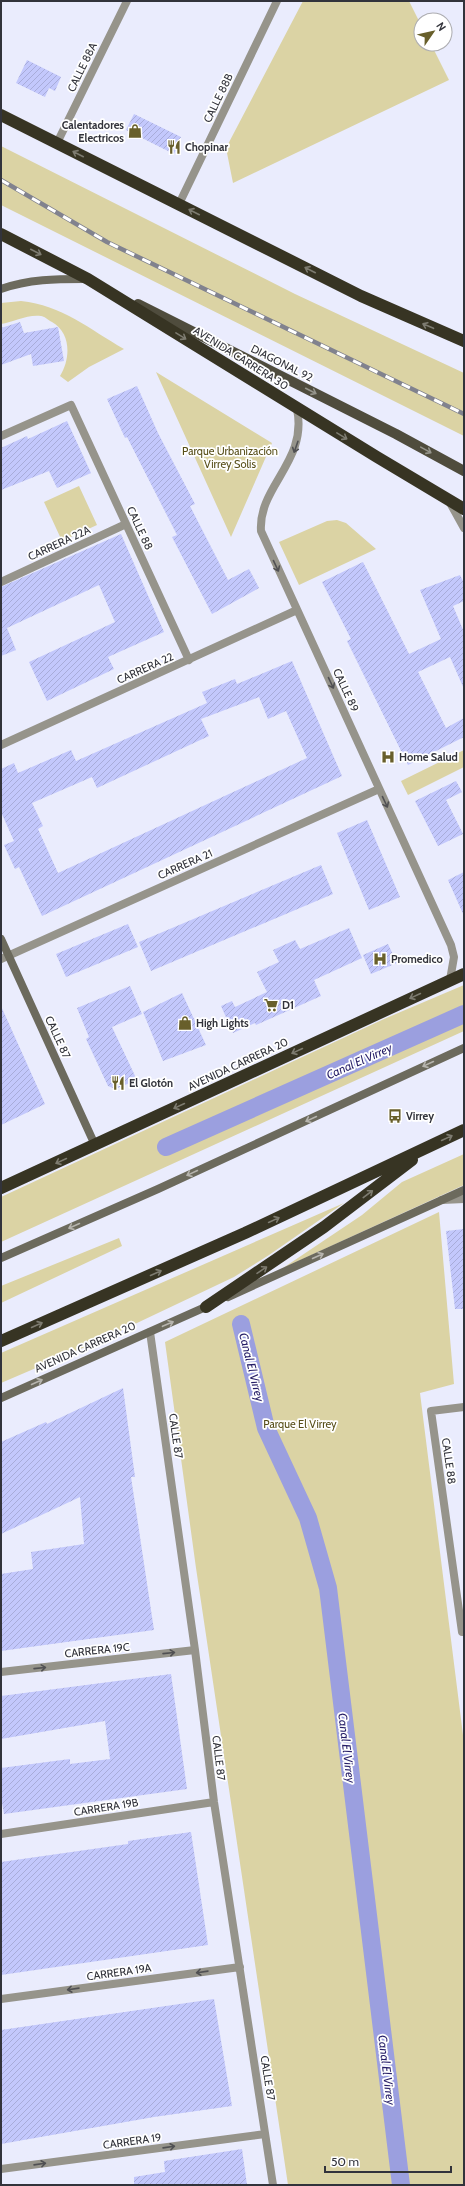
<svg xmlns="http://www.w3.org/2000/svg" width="465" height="2186" font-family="Cabin,sans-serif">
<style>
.green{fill:#dbd3a4}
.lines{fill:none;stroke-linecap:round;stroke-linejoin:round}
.canal{stroke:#9b9fdf;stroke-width:18}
.building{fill:url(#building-hatch);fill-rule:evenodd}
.street{stroke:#96948b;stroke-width:8}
.secondary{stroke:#6c6a5d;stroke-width:8}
.primary{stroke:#4f4c3d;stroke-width:10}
.highway{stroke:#373423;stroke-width:12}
.rail-casing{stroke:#81828e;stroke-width:4.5}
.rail{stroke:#fff;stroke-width:3;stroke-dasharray:9;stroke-linecap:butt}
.oneway{stroke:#7d7b70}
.oneway2{stroke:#95948b}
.oneway3{stroke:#505053}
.oneway4{stroke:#b6b4ae}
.labels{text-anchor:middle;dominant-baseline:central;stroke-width:3.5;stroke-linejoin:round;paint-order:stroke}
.street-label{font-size:11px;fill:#32333b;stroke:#fff}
.poi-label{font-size:11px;font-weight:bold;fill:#32333b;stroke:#fff;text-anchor:start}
.park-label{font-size:11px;fill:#574e18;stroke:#fff}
.water-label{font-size:12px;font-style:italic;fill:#261e67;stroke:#fff}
</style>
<defs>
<pattern id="building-hatch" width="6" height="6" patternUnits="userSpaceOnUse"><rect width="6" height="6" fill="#c3c8fc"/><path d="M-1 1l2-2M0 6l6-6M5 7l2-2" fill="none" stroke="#a8acd9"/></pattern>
</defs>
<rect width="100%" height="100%" fill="#eaecfd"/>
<path class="green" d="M303 1H409L421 25V44H431L449 80 233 183 226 148Z
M1 146 295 294 464 373V436L1 205Z
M21 301C62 305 89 329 124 349L89 367 68 382 60 376C71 358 71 333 52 322 48 320 44 316 41 316 28 314 13 322 1 324V303Z
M156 372 272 443 231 537Z
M79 486 97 525 62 541 44 502Z
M337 520 346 523 376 549 299 585 279 542 327 521Z
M464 750V767L408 795 401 781Z
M464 985V1031L1 1242V1197L384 1019Z
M464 1154V1185L283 1268 362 1215 402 1182Z
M344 1203 269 1255 234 1277 99 1341 1 1383V1353Z
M439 1212 454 1384 420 1393 464 1743V2185H288L196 1568 165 1342Z
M119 1238 122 1246 1 1303V1286Z"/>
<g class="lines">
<path class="canal" d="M166 1147 464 1014
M241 1324 266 1428 308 1518 328 1588 401 2185"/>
</g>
<path class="building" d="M27 60 61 77 55 91 49 88 45 97 16 83Z
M134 114 181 137 174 154 126 130Z
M20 322 24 333 58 327 64 361 33 366 31 354 1 365V328Z
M137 386 158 433 195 504 190 506 228 580 249 569 259 588 212 614 172 537 177 535 127 437 125 438 107 399Z
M67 421 91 473 57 488 49 471 1 490V448L27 436 28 439Z
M121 534 164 632 108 657 114 669 47 701 29 662 115 622 99 585 7 628 16 650 1 656V587Z
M363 562 409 654 441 639 420 590 460 575 464 583V601L453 606 464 632V689L450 657 418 672 446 728 464 718V737L408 765 347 641 351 639 322 582Z
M292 661 342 776 42 916 19 867 15 869 4 845 14 841 1 812V769L14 763 18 773 71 750 76 761 207 703 202 692 235 679 237 684ZM259 697 268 719 286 711 307 758 58 873 38 829 43 826 32 803 92 777 97 788 209 736 201 719Z
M456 781 462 792 446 800 463 834 438 846 415 801Z
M367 820 400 897 369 910 337 833Z
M321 865 333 894 151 971 139 942Z
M464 872V916L448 880Z
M128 924 138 947 66 977 56 954Z
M349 928 362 958 314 980 321 996 256 1025 255 1023 233 1033 221 1006 232 1001 235 1007 267 992 257 972 279 962 273 950 295 940 300 949Z
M388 944 397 963 371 974 363 955Z
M130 986 142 1014 112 1027 137 1080 115 1089 108 1086 86 1039 89 1037 77 1008Z
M182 993 206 1045 163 1061 143 1012Z
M1 1006 45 1104 1 1125Z
M464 1229V1309H455L446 1231Z
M123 1388 135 1477H131L154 1630 1 1651V1574L33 1569 31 1552 84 1544 80 1497 1 1534V1442L46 1422 47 1424Z
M171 1674 187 1789 4 1814 1 1797V1768L70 1759V1764L110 1759 105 1721 1 1739V1696Z
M191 1832 208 1945 1 1975V1862L128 1844V1841Z
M214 1999 232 2106 154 2117 1 2144V2030Z
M242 2149 247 2185H134V2177L165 2172 164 2161Z"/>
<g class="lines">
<path class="street" d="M57 143 127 1
M179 204 277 1
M297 409C308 462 258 486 261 531L451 945 454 957 450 980
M1 436 71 405 189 660
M449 501 464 528
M1 582 126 524
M1 745 297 610
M1 959 379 789
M442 1200 464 1199
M150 1332 195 1650 214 1802 273 2185
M464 1407 431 1411 462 1632H464
M1 1672 195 1650
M1 1834 214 1802
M1 1999 240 1967
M1 2169 265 2134"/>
<path class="secondary" d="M1 289C29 279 56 279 85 279
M1 939 95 1145
M1 1258 158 1189 464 1048
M228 1297 464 1190
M1 1398 210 1305"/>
<path class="primary" d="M138 304 396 434 464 471"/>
<path class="highway" d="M1 115 361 296 464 341
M1 234 88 279 377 457 464 509
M1 1188 464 974
M206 1307 324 1227 412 1160
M1 1341 245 1233 464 1130"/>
<defs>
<path id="rail" d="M1 180 107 242 464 414"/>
</defs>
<use href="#rail" class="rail-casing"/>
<use href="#rail" class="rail"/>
</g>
<defs><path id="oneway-shaft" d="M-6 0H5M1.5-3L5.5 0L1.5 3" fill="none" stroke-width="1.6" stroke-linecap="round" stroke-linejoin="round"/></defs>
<g class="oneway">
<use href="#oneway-shaft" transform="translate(78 154) rotate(-153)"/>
<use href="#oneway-shaft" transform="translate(194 212) rotate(-153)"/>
<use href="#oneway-shaft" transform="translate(36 252) rotate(27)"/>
<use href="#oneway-shaft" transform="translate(310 270) rotate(-153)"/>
<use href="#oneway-shaft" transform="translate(428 326) rotate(-157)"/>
<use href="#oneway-shaft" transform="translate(181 336) rotate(32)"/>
<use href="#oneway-shaft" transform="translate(342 436) rotate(31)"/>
<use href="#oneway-shaft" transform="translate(415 996) rotate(155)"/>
<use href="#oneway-shaft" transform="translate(297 1051) rotate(155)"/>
<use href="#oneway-shaft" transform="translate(179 1106) rotate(155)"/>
<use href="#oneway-shaft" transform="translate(447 1138) rotate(-25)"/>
<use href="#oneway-shaft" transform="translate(61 1161) rotate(155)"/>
<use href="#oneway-shaft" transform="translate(368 1194) rotate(-37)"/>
<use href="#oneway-shaft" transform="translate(274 1220) rotate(-25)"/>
<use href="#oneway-shaft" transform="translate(262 1270) rotate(-34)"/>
<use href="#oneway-shaft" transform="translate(156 1273) rotate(-24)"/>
<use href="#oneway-shaft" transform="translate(37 1325) rotate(-24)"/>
</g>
<g class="oneway2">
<use href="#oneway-shaft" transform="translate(311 391) rotate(27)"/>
<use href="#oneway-shaft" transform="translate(426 450) rotate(29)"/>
</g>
<g class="oneway3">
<use href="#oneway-shaft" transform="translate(296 447) rotate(109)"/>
<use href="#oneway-shaft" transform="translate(276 566) rotate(65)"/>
<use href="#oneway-shaft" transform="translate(331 683) rotate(65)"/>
<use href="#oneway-shaft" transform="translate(385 802) rotate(65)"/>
<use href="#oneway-shaft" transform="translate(169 1653) rotate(-6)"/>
<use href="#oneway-shaft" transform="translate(40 1668) rotate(-6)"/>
<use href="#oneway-shaft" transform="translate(202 1972) rotate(172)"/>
<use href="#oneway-shaft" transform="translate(73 1989) rotate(172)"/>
<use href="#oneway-shaft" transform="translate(169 2147) rotate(-8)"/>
<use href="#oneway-shaft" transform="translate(40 2164) rotate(-8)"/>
</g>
<g class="oneway4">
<use href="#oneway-shaft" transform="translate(428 1064) rotate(155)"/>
<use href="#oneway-shaft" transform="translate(311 1119) rotate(155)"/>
<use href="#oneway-shaft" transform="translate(192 1173) rotate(155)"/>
<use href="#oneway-shaft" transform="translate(74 1226) rotate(156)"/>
<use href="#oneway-shaft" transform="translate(318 1256) rotate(-24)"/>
<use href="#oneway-shaft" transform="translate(168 1324) rotate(-23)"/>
<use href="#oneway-shaft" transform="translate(37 1382) rotate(-24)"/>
</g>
<defs>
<symbol id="shop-bare" viewBox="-9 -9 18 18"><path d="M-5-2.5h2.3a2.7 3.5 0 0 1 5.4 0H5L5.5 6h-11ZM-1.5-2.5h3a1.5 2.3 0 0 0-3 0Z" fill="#685f2b" stroke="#fff" stroke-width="2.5" paint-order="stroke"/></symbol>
<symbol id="restaurant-bare" viewBox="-9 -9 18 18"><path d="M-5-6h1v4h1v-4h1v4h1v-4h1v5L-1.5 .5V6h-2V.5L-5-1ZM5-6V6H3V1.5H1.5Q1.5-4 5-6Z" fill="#685f2b" stroke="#fff" stroke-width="2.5" paint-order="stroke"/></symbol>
<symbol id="hospital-bare" viewBox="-9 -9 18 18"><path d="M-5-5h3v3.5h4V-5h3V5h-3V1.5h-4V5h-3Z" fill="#685f2b" stroke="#fff" stroke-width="2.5" paint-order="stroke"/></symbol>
<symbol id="supermarket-bare" viewBox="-9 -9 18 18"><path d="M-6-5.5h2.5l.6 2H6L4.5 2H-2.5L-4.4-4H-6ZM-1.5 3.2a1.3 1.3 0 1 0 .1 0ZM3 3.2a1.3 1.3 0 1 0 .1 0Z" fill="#685f2b" stroke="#fff" stroke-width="2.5" paint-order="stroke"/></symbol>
<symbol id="bus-bare" viewBox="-9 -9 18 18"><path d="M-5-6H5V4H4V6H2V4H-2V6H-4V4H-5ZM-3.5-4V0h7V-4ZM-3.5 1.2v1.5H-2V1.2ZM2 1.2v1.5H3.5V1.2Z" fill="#685f2b" stroke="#fff" stroke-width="2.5" paint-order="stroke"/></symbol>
</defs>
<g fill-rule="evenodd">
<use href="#shop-bare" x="125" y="121" width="20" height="20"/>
<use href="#restaurant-bare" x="164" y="137" width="20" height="20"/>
<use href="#hospital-bare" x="378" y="747" width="20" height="20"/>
<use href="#hospital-bare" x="370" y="949" width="20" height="20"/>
<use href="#supermarket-bare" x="261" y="995" width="20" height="20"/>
<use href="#shop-bare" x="175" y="1013" width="20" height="20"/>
<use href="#restaurant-bare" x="108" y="1073" width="20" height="20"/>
<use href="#bus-bare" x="385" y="1106" width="20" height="20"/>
</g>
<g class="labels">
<g class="street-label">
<text transform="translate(82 67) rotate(-64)">CALLE 88A</text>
<text transform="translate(218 98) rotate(-64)">CALLE 88B</text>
<text transform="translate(241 358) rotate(32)">AVENIDA CARRERA 30</text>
<text transform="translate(282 363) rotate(27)">DIAGONAL 92</text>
<text transform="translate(140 528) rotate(65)">CALLE 88</text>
<text transform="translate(59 543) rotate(-25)">CARRERA 22A</text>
<text transform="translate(145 668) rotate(-24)">CARRERA 22</text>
<text transform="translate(346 690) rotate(65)">CALLE 89</text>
<text transform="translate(185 864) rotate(-24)">CARRERA 21</text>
<text transform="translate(58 1037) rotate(65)">CALLE 87</text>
<text transform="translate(238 1064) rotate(-25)">AVENIDA CARRERA 20</text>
<text transform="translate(85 1347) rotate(-24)">AVENIDA CARRERA 20</text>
<text transform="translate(176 1436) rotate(82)">CALLE 87</text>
<text transform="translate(449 1461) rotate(82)">CALLE 88</text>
<text transform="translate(97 1650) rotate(-6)">CARRERA 19C</text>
<text transform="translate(219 1758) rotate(83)">CALLE 87</text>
<text transform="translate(106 1807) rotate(-9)">CARRERA 19B</text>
<text transform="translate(119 1972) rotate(-8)">CARRERA 19A</text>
<text transform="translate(268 2078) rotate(81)">CALLE 87</text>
<text transform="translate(132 2141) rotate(-8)">CARRERA 19</text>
</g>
<g class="poi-label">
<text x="124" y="125" text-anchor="end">Calentadores<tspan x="124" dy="13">Electricos</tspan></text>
<text x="185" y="147">Chopinar</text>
<text x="399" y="757">Home Salud</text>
<text x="391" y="959">Promedico</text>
<text x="282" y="1005">D1</text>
<text x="196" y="1023">High Lights</text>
<text x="129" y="1083">El Glotón</text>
<text x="406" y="1116">Virrey</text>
</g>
<g class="park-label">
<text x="230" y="451">Parque Urbanización<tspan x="230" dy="13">Virrey Solis</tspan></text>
<text x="300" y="1424">Parque El Virrey</text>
</g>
<g class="water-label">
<text transform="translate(359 1061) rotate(-24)">Canal El Virrey</text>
<text transform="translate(252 1367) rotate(76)">Canal El Virrey</text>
<text transform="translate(347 1748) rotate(83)">Canal El Virrey</text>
<text transform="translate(387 2070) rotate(83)">Canal El Virrey</text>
</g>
</g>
<rect width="465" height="2186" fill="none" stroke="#32333b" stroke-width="4"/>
<g transform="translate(433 32) rotate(56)"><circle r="19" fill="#ffffff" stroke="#adadb1"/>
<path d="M0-3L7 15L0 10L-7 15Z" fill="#685f2b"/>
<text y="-6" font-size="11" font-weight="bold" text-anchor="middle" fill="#32333b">N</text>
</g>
<path d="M325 2166v6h126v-6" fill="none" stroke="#32333b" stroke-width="2"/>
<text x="331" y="2166" font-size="12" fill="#32333b" stroke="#ffffff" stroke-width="3" paint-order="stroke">50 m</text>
</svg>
